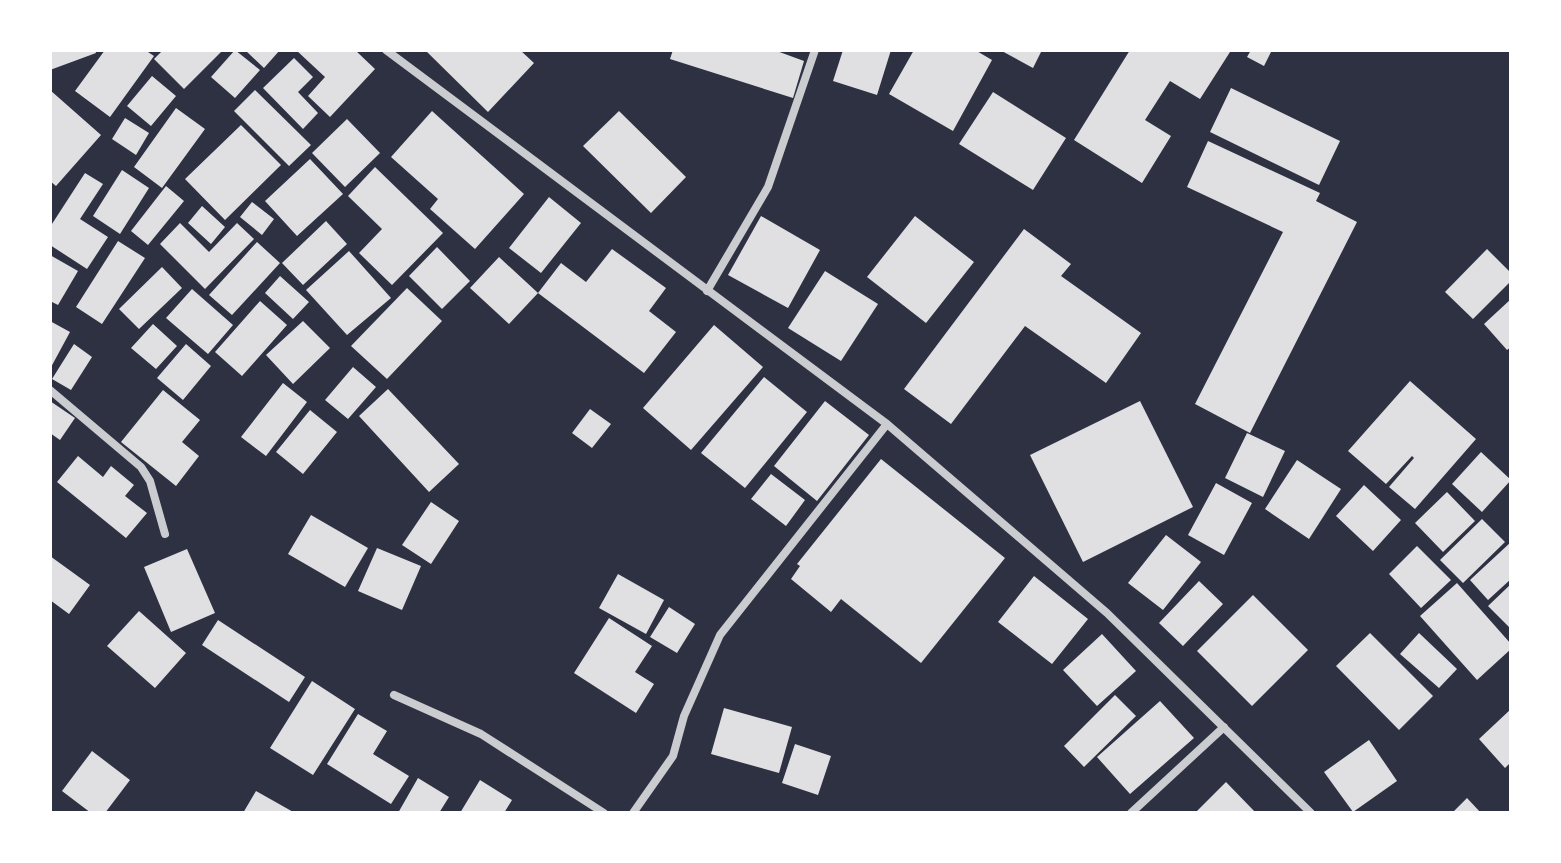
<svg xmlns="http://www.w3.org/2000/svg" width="1561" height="863" font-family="Commissioner,sans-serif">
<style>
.building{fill:#e0e0e3}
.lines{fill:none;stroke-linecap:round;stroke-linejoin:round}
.minor{stroke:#caccd0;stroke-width:8}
</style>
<rect width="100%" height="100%" fill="#2d3142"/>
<path class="building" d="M50 50H95L96 53 50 70Z
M105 50H145L154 56 110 117 75 91Z
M163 50H223L184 89 154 59Z
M235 50 260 70 235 98 211 77Z
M245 50H280L264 68Z
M296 50H355L375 69 330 117 308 96 325 77Z
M425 50H520L534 63 488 112Z
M673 50H774L804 61 793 98 670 59Z
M843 50H891L877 95 833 81Z
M914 50H975L992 60 953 131 889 94Z
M1000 50H1042L1033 68Z
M1130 50 1230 52 1200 99 1170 81 1145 120 1171 136 1142 183 1074 140Z
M1251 50H1272L1264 66 1247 57Z
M294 58 313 77 298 92 318 113 303 129 263 88Z
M152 76 176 96 151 126 127 106Z
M1231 88 1340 141 1319 185 1210 132Z
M50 90 101 135 56 186 50 181Z
M255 90 311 145 289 166 234 111Z
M993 92 1066 138 1033 190 959 144Z
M176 108 205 129 162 188 134 167Z
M432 111 524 194 475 249 430 209 438 199 391 157Z
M619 111 686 177 651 213 583 146Z
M125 118 149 133 136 155 112 139Z
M347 119 380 153 345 187 312 153Z
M241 125 281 165 225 220 185 179Z
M1208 141 1320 193 1316 201 1357 222 1250 433 1195 404 1283 232 1187 187Z
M310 159 343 194 297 236 265 201Z
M375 167 443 233 392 285 359 253 382 229 348 196Z
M122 170 149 188 120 234 93 216Z
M85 173 103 184 80 219 108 237 87 269 50 245V227Z
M166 186 184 201 148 245 131 231Z
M549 197 581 223 541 273 509 248Z
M252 202 274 219 262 235 240 217Z
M202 206 225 227 211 244 188 223Z
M761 216 820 250 788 308 728 275Z
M915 216 974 262 926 323 867 277Z
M326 221 347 244 303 285 282 263Z
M180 223 209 252 237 223 254 239 205 289 160 244Z
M1024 229 1071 264 1061 276 1141 333 1106 383 1025 326 951 424 904 389Z
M118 241 145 258 102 324 76 307Z
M257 242 280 263 232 315 209 295Z
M437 247 470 281 442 309 409 276Z
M612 249 666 288 649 311 676 332 644 373 538 293 561 263 586 282Z
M1487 249 1511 273V281L1473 319 1445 292Z
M349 251 391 298 347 335 306 290Z
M50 255 78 271 58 305 50 301Z
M499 257 538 293 509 324 470 288Z
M162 267 182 288 139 329 119 309Z
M825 271 878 304 841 361 788 328Z
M280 276 309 302 293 319 265 293Z
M407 288 442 321 387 379 351 346Z
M192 289 233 325 208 354 166 318Z
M1511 299V347L1507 350 1484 324Z
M260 301 287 325 242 376 215 352Z
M50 321 70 332 50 369Z
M303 321 330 348 293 384 266 355Z
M153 324 177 346 156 369 131 348Z
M714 325 763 367 691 450 643 408Z
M74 344 92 357 71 390 52 379Z
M186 344 211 366 183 400 157 378Z
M353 367 376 387 348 419 325 400Z
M764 377 807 412 745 488 701 453Z
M1410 381 1476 439 1415 509 1389 487 1414 458 1412 456 1386 484 1348 451Z
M283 383 307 402 266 456 241 437Z
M388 389 459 464 429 492 359 416Z
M163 390 200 420 182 442 199 456 176 486 121 442Z
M50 401 75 418 60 440 50 433Z
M825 401 869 435 817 501 774 466Z
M1140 401 1193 507 1083 562 1030 455Z
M590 409 611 424 592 448 572 433Z
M310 410 337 432 303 474 276 452Z
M1247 433 1285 451 1263 497 1225 478Z
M1481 452 1511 480 1482 512 1452 484Z
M78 456 103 477 111 466 134 485 125 496 147 513 126 538 57 482Z
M881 459 1005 558 921 663 841 599 831 612 791 579 800 566 797 564Z
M1297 460 1341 489 1309 539 1265 509Z
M771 474 805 500 786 526 751 499Z
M1216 483 1252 503 1224 555 1188 535Z
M1364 485 1401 520 1373 551 1336 516Z
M1447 492 1475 521 1443 552 1415 523Z
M431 502 459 521 431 564 402 545Z
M311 515 368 548 345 587 288 554Z
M1482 519 1505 542 1463 583 1440 560Z
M1166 535 1201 562 1163 610 1128 583Z
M1511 542V579L1488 600 1470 580Z
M1417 546 1451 580 1421 608 1389 574Z
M377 548 421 566 402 610 358 591Z
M187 549 215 613 171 632 144 567Z
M50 556 90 585 69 614 50 600Z
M618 574 664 600 646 634 599 608Z
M1034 576 1088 619 1052 664 998 622Z
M1199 581 1223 604 1183 646 1159 623Z
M1457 583 1511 644V649L1477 680 1420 616Z
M1511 584V629L1488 606Z
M1253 595 1308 650 1252 706 1197 651Z
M669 607 695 624 677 653 650 637Z
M139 611 186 653 155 688 107 646Z
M609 618 652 646 635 672 654 684 636 713 574 673Z
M218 620 305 677 289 702 202 645Z
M1370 633 1433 696 1399 730 1336 666Z
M1419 633 1457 669 1439 688 1400 654Z
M1102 634 1136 671 1097 706 1063 670Z
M312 681 355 709 313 775 270 748Z
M1115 695 1136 716 1084 767 1064 746Z
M1160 701 1194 738 1130 794 1097 757Z
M724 708 792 727 779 773 711 754Z
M1511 709V762L1505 768 1479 739Z
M358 714 387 731 373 754 409 776 391 804 327 764Z
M1369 740 1397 781 1353 812 1324 772Z
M795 744 831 756 818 795 782 783Z
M92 751 130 780 105 813H91L62 791Z
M418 778 449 797 439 813H398Z
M480 780 512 800 504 813H460Z
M1226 782 1256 813H1195Z
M256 791 295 813H243Z
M1467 798 1481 813H1452Z"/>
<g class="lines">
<path class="minor" d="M386 50 887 424 1107 613 1311 813
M707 291 768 187 815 50
M50 390 141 467 150 481 165 534
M394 695 481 734 604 813
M633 813 673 756 684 716 720 635 887 424
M1131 813 1224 727"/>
</g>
<rect width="1561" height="863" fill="none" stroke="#ffffff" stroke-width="104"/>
</svg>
